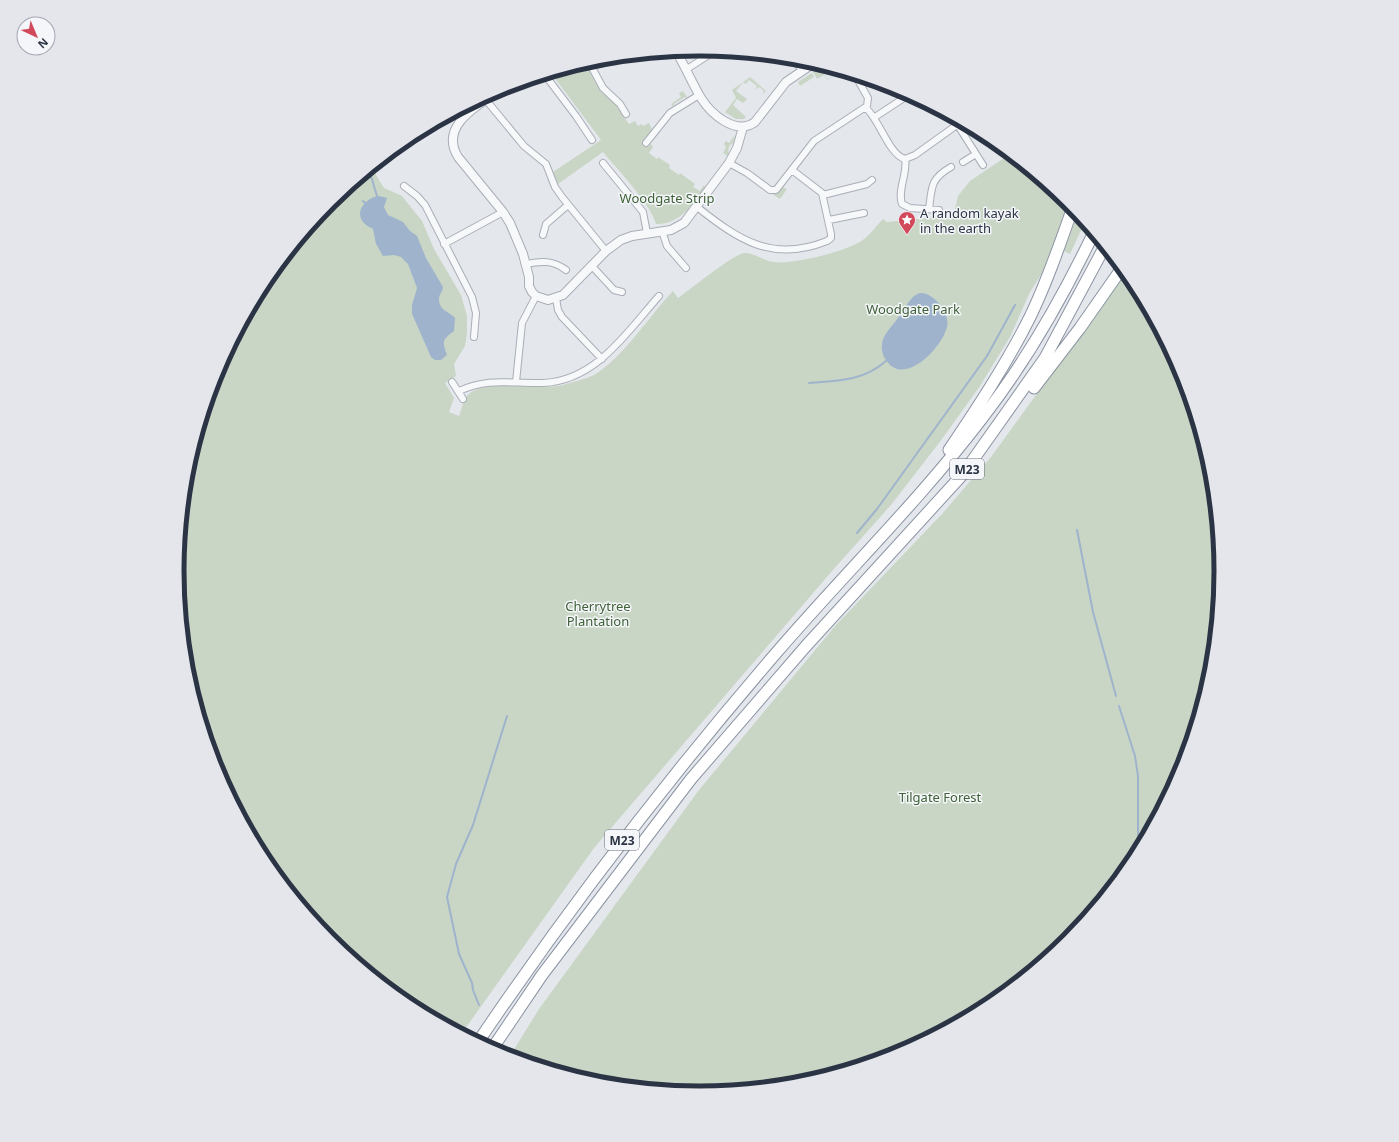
<svg xmlns="http://www.w3.org/2000/svg" width="1399" height="1142" font-family="'Noto Sans',sans-serif">
<style>
.green{fill:#c9d6c5}
.water{fill:#9fb4cc}
.lines{fill:none;stroke-linecap:round;stroke-linejoin:round}
.stream{stroke:#9fb4cc;stroke-width:2}
.minor-casing{stroke:#a9aeb7;stroke-width:8}
.tertiary-casing{stroke:#a9aeb7;stroke-width:10}
.motorway-casing{stroke:#8b94a3;stroke-width:13}
.minor{stroke:#f7f8fa;stroke-width:6}
.tertiary{stroke:#f7f8fa;stroke-width:8}
.motorway{stroke:#fff;stroke-width:11}
.labels{text-anchor:middle;dominant-baseline:central;stroke-width:3;stroke-linejoin:round;paint-order:stroke}
.shield{fill:#f4f6f9;stroke:#676e7b;stroke-width:1}
.shield-label{font-size:12px;font-weight:bold;fill:#2b3445}
.park-label{font-size:13px;fill:#3f6138;stroke:#f4f6f9}
.poi-label{font-size:13px;fill:#2b3445;stroke:#f4f6f9;text-anchor:start}
.rim{fill:none;stroke:#2b3445;stroke-width:5}
</style>
<rect width="100%" height="100%" fill="#e4e7ec"/>
<path class="green" d="M585 63 601 92 616 104 629 124 635 121 638 126 641 124 643 126 649 123 653 131 644 139V144L642 147 646 145 648 147 651 144 653 147 649 153 657 159 658 157 670 165 669 168 679 175 680 173 695 184 693 187 700 191 704 185 705 187C692 205 681 224 656 224 651 204 617 169 603 152L558 184 553 172 601 140 551 73Z
M824 66 829 68 823 72 827 79 835 75 827 80 824 75 817 79 813 72Z
M812 73 814 77 800 86 798 82Z
M750 77 766 91 762 95 764 91 759 87 755 90 757 86 749 80 746 84 743 82 736 91 747 99 743 103 737 99 733 105 746 117 744 119H736L725 112 736 98 732 90Z
M683 91 688 99 685 97 674 104V107L671 104 681 97 679 93Z
M451 115 422 131 386 156 410 137Z
M735 135 733 143C727 146 729 151 728 156L723 153 726 147 724 144 726 141 729 143Z
M1010 154 1068 201 1044 270 1030 292 1010 337 980 386 942 439 891 505 832 571 594 848 462 1033 409 1005 330 940 265 861 217 771 187 673 178 571 188 469 217 371 266 281 331 202 376 165V175L384 188 402 196 422 221 434 249 461 295 467 316V333L465 346 454 364 456 376 445 383 454 398 449 412 459 416C462 409 463 399 469 394 485 379 539 391 562 385 572 382 584 380 594 375 622 359 650 315 673 291L678 298C691 289 732 255 744 253 753 252 764 261 773 262 791 265 850 251 864 239 871 234 876 226 883 219L887 222 938 217 953 218 958 196 970 181Z
M782 187 787 189 780 199 771 193Z
M1078 213 1085 222 1070 254 1064 251Z
M1126 271 1134 281 1182 371 1212 469 1221 571 1211 673 1182 771 1133 861 1068 940 989 1005 899 1053 801 1083 699 1093 597 1083 510 1056 539 1009 699 790 836 625 942 514 991 457Z"/>
<path class="water" d="M379 196 387 198 384 207 388 215 403 222 410 231 417 236 426 258 443 287C443 291 439 294 439 299 439 311 449 311 455 318L454 331C442 340 442 341 447 355L441 360H435L431 357 412 314V305L417 288 408 264 401 257 394 255 383 256 376 244 373 229C370 227 365 225 363 222 354 210 368 197 379 196Z
M920 293C933 292 951 313 947 327 943 344 917 374 897 369 891 367 887 362 884 357 876 338 891 329 900 315 906 307 910 296 920 293Z"/>
<g class="lines">
<path class="stream" d="M371 168 370 173 377 196
M363 201 365 203
M809 383C839 381 863 381 886 361
M1077 530 1093 612 1116 696
M857 533 877 509 987 356 1015 305
M1119 706 1135 756 1138 776V848L1136 857
M479 1005 473 990 472 983 459 954 447 897 456 864 473 825 507 716
M530 1057 533 1063"/>
<defs>
<path id="minor" d="M794 58 802 71
M589 62 603 88 620 104 626 114
M687 69 715 51
M545 75 576 116 592 140
M486 100 524 146 546 164 555 187 562 197 606 251
M866 108C879 119 889 155 905 159
M875 117 910 94
M957 124 983 165
M646 143 670 113 699 95
M905 159C908 173 897 190 902 204L910 208 939 210
M905 159 915 155 961 122
M963 162 976 154
M603 163 643 212 647 233
M729 163 747 173 770 190H776L814 141 867 106 868 98 855 75
M404 186 417 196 425 205 472 297 476 313 474 337
M823 195 867 184 872 180
M697 207C739 240 772 263 827 241L831 238V234L822 193 792 170
M929 209C932 187 930 179 951 167
M829 220 864 213
M662 231 667 246 686 268
M543 235 546 224 568 205
M444 244 503 212
M526 264C542 261 553 260 566 270
M591 265 614 290 622 292
M556 298 558 310 562 317 602 359
M452 382 463 399
M516 382 522 323 536 296
M459 391C489 377 512 384 543 383 596 381 627 332 659 296"/>
<path id="tertiary" d="M676 51C685 66 692 83 701 98 711 114 736 136 755 122L786 82 814 63
M503 88C481 104 438 124 458 157L503 212 510 223 523 254 529 277V286L532 292 536 296 548 300 563 295 606 251 621 240 632 236 671 230 684 223 729 163 737 148 743 127"/>
<path id="motorway" d="M1034 388 1080 328 1122 268
M949 450C978 407 1007 363 1030 317 1047 282 1060 244 1073 207
M478 1042C570 906 670 776 777 652 845 573 920 500 983 417 1027 360 1063 297 1094 232
M492 1049 542 975 691 779 806 646 963 474 1045 358 1105 246"/>
</defs>
<use href="#minor" class="minor-casing"/>
<use href="#tertiary" class="tertiary-casing"/>
<use href="#motorway" class="motorway-casing"/>
<use href="#minor" class="minor"/>
<use href="#tertiary" class="tertiary"/>
<use href="#motorway" class="motorway"/>
</g>
<defs>
<symbol id="sight-pin" viewBox="-11 -11 22 30"><path d="M0 17L-7.5 6A9.5 9.5 0 1 1 7.5 6Z" fill="#d1495b" stroke="#f4f6f9"/><path d="M0-6L1.8-2.2L6-1.7L2.9 1.2L3.7 5.4L0 3.3L-3.7 5.4L-2.9 1.2L-6-1.7L-1.8-2.2Z" fill="#fff"/></symbol>
</defs>
<g fill-rule="evenodd">
<use href="#sight-pin" x="897" y="210" width="20" height="27"/>
</g>
<g class="labels">
<g class="shield">
<rect x="950" y="459" width="34" height="20" rx="3"/>
<rect x="605" y="830" width="34" height="20" rx="3"/>
</g>
<g class="shield-label">
<text x="967" y="469">M23</text>
<text x="622" y="840">M23</text>
</g>
<g class="park-label">
<text x="667" y="198">Woodgate Strip</text>
<text x="913" y="309">Woodgate Park</text>
<text x="598" y="606">Cherrytree<tspan x="598" dy="15">Plantation</tspan></text>
<text x="940" y="797">Tilgate Forest</text>
</g>
<g class="poi-label">
<text x="920" y="213">A random kayak<tspan x="920" dy="15">in the earth</tspan></text>
</g>
</g>
<path d="M0 0H1399V1142H0ZM184 571a515 515 0 1 1 1030 0a515 515 0 1 1-1030 0Z" fill="#e4e6eb" fill-rule="evenodd"/>
<path class="rim" d="M184 571a515 515 0 1 1 1030 0a515 515 0 1 1-1030 0Z"/>
<g transform="translate(36 36) rotate(136)"><circle r="19" fill="#f4f6f9" stroke="#a4a8b1"/>
<path d="M0-3L7 15L0 10L-7 15Z" fill="#d1495b"/>
<text y="-6" font-size="11" font-weight="bold" text-anchor="middle" fill="#2b3445">N</text>
</g>
</svg>
